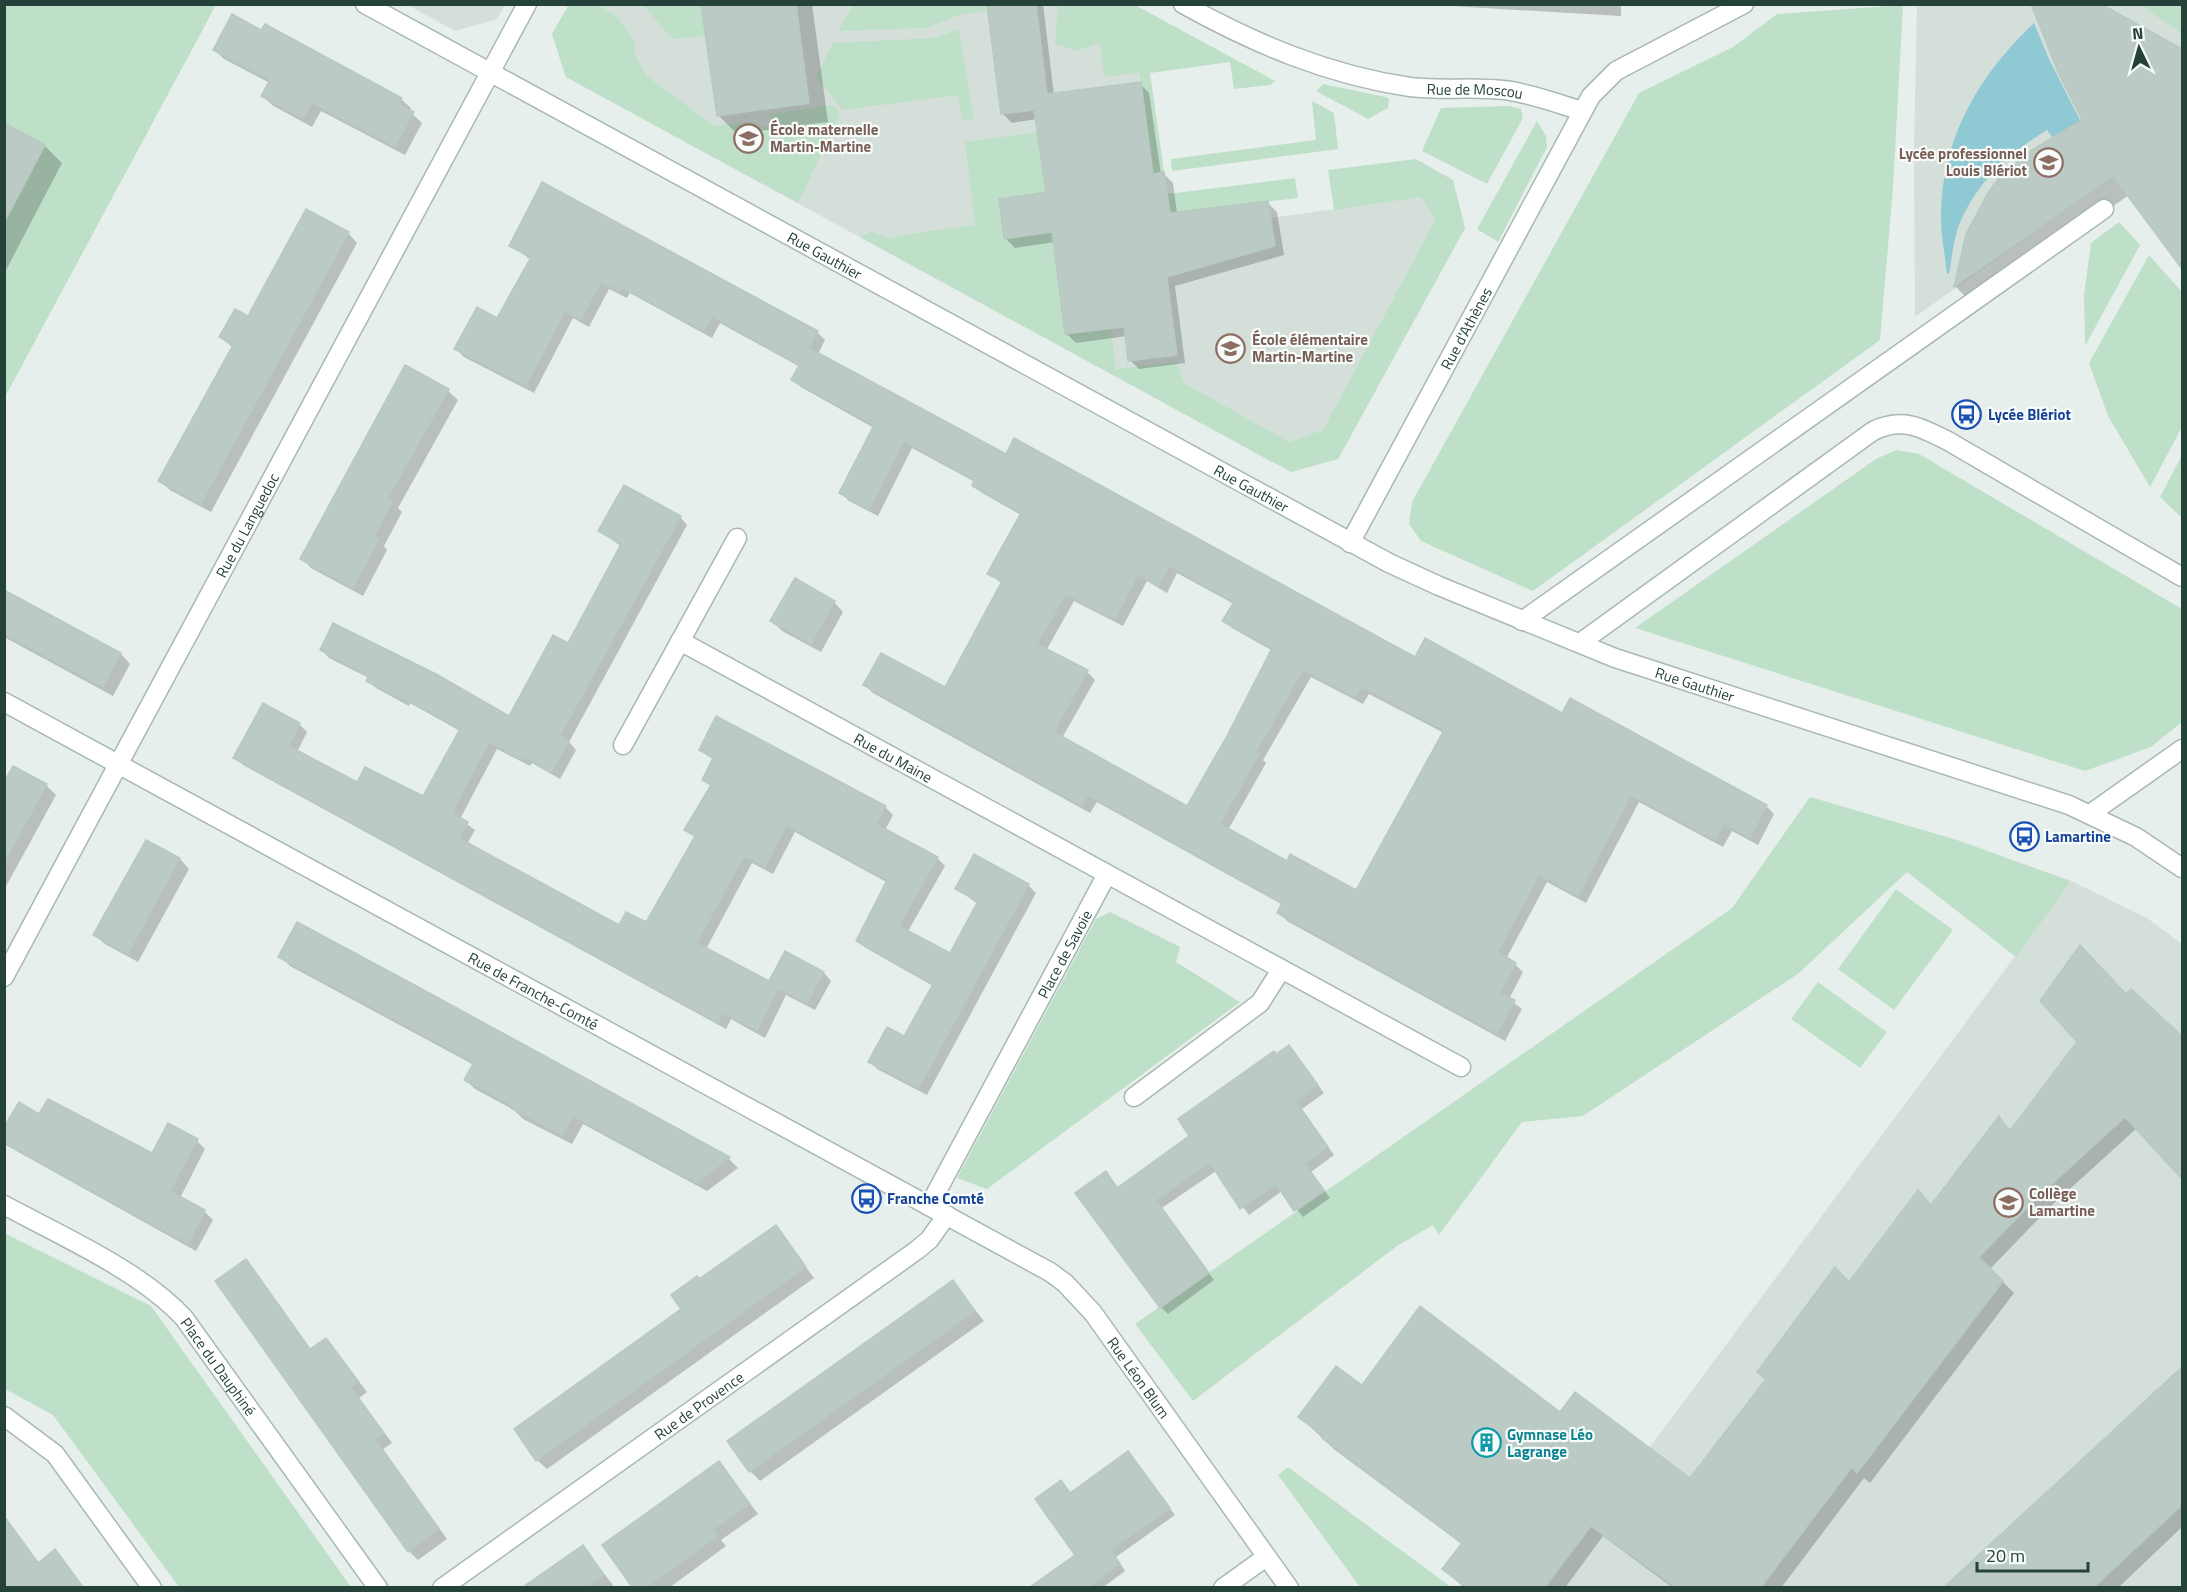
<svg xmlns="http://www.w3.org/2000/svg" width="2187" height="1592" font-family="'Titillium Web',sans-serif">
<style>
.built{fill:#d4dfda}
.green{fill:#bfe0c8}
.water{fill:#8ec9d4}
.shadow{fill:#0003;fill-rule:evenodd}
.building{fill:#bbcac4;stroke:#b8c9c2;stroke-width:1.5;fill-rule:evenodd}
.lines{fill:none;stroke-linecap:round;stroke-linejoin:round}
.minor-casing{stroke:#a8b8b2;stroke-width:21}
.minor{stroke:#fff;stroke-width:18}
.labels{text-anchor:middle;dominant-baseline:central;stroke-width:4.5;stroke-linejoin:round;paint-order:stroke}
.street-label{font-size:15px;fill:#24423a;stroke:#f7fbf9}
.education-label{font-size:15px;font-weight:bold;fill:#785e54;stroke:#f7fbf9;text-anchor:start}
.transit-label{font-size:15px;font-weight:bold;fill:#164399;stroke:#f7fbf9;text-anchor:start}
.culture-label{font-size:15px;font-weight:bold;fill:#0d838f;stroke:#f7fbf9;text-anchor:start}
</style>
<rect width="100%" height="100%" fill="#e6efeb"/>
<path class="built" d="M408 5H505L497 19 455 31Z
M569 5H1128L1154 174 1164 172 1169 213 1268 201 1271 218 1455 192 1465 228 1338 459 1291 472 566 77 552 34Z
M1917 5H2182V269L2113 176 1915 317 1914 149Z
M2071 881 2147 918 2182 944V1587L1545 1588Z"/>
<path class="green" d="M569 4 598 5 616 16 635 41V55L647 76 714 126 753 122 760 127 770 126 769 114 832 105 840 114 798 203 566 77 552 34Z
M5 5H216L5 397Z
M643 5H701L706 36 672 39Z
M853 5 987 4 988 10 959 15 926 28 838 31Z
M1058 5H1135L1275 81 1270 85 1234 89 1230 62 1150 73 1164 172 1153 174 1139 73 1104 77 1100 42 1077 51 1055 44Z
M1903 5 1893 188 1880 340 1533 591 1421 541 1409 524 1412 502 1639 93 1733 47 1777 14Z
M2140 5H2182V33H2181Z
M959 29 974 119 962 120 958 95 843 110 816 77 833 43 934 38Z
M1323 84 1385 97 1389 99 1388 108 1368 119 1316 91Z
M1312 101 1334 113 1338 149 1172 171 1171 159 1316 140Z
M1509 106 1521 109 1523 118 1487 184 1422 151 1441 108Z
M1537 121 1546 136 1547 147 1498 242 1477 229Z
M1037 132 1046 192 999 198 1004 239 1052 232 1065 334 1111 328 1116 369 1177 362 1184 383 1289 442 1323 430 1436 219 1421 197 1334 210 1328 170 1416 159 1453 180 1465 228 1338 459 1291 472 860 237 871 231 890 239 901 235 975 225 965 142Z
M1295 178 1298 198 1169 213 1167 194Z
M2119 222 2140 245 2085 346 2084 295 2091 243Z
M2149 255 2182 292V427L2150 487 2108 416 2089 363Z
M1896 450 1919 454 2182 609V722L2151 747 2085 771 1635 628 1876 459Z
M2182 455V518L2160 497Z
M1810 797 1957 840 2071 881 2016 957 1907 872 1799 973 1583 1116 1522 1122 1439 1235 1433 1225 1397 1246 1193 1401 1135 1324 1732 908Z
M1896 889 1953 930 1894 1010 1838 969Z
M1110 912 1180 947 1176 962 1240 1002 987 1189 957 1178 1096 919Z
M1818 982 1887 1032 1860 1068 1791 1019Z
M4 1233 151 1306 351 1587H179L53 1415 5 1389Z
M1288 1467 1451 1587H1360L1278 1475Z"/>
<path class="water" d="M2034 23 2049 59 2092 144 2069 160 2047 130C2008 154 1975 183 1958 228 1953 242 1952 259 1949 273L1947 274C1945 254 1940 231 1941 210 1944 134 1980 74 2034 23Z"/>
<path class="shadow" d="M703 4H812L828 122 737 134 718 115Z
M989 4H1043L1054 95 1140 84 1149 93 1161 174H1164L1173 183 1177 213 1268 203 1277 212 1284 255 1175 286 1185 363 1139 369 1130 360 1127 336 1076 343 1066 333 1055 242 1015 248 1006 239 1048 194 1037 119 1012 123 1003 114Z
M1417 4H1621V16Z
M2098 4 2182 51V266L2129 195 1973 304 1956 287 1968 235 2084 121Z
M262 32 401 99 411 108 409 111 422 123 405 155 321 111 312 127 272 105 263 96 270 83 224 59 215 50Z
M4 124 45 146 62 163 4 274Z
M348 233 357 243 211 512 170 490 160 481 233 348 221 337 249 318Z
M511 245 817 332 825 340 818 354 1007 456 1416 659 1563 715 1766 806 1774 814 1758 845 1732 831 1723 847 1639 802 1586 903 1547 882 1507 957 1523 972 1509 999 1522 1009 1505 1041 1287 921 1279 913 1283 905 1097 802 1090 813 873 693 865 685 946 689 1002 584 989 573 1021 515 982 493 974 485 975 482 912 448 878 516 849 501 841 493 874 428 801 387 793 379 800 367 720 323 712 338 630 293 627 298 609 289 589 327 573 318 534 393 464 357 456 349 498 320 531 260ZM1177 573 1234 604 1224 621 1232 628 1273 651 1228 737 1187 808 1062 738 1095 680 1087 672 1047 649 1074 601 1123 626 1147 581 1167 593ZM1311 677 1363 704 1369 694 1444 733 1357 892 1287 863 1228 830 1266 763 1263 760Z
M448 391 458 400 398 508 402 512 384 546 387 550 363 596 311 568 302 558Z
M680 517 687 525 569 742 576 750 560 779 532 763 530 766 497 749 460 819 475 830 467 844 620 927 646 924 696 838 686 830 712 787 704 780 714 760 700 750 885 807 893 815 885 830 937 858 945 866 907 933 950 955 978 904 957 889 975 856 1028 885 1036 893 927 1095 877 1069 870 1061 904 1038 933 986 866 948 858 941 888 883 795 832 773 874 752 863 706 949 770 983 786 953 824 973 831 981 815 1010 786 995 765 1038 731 1019 726 1029 243 765 235 757 264 705 299 724 307 732 297 752 357 784 423 798 460 731 410 703 409 706 376 688 368 681 369 678 329 658 322 650 509 718 568 645 622 547 600 531Z
M4 592 121 654 130 664 113 696 4 637Z
M834 602 843 612 821 652 782 631 772 621Z
M4 785H46L56 795 4 890Z
M146 842 180 859 189 869 138 962 105 944 95 935Z
M298 924 729 1159 738 1168 707 1191 583 1124 572 1144 523 1119 514 1110 475 1089 466 1080 474 1065 290 966 280 956Z
M2131 991 2182 1038V1177L2137 1128 2050 1207 1990 1269 2014 1293 1870 1483 1864 1478 1781 1588H1673L1603 1536 1565 1588H1464L1444 1569 1463 1545 1335 1450 1300 1417 1362 1387 1560 1414 1691 1480 1849 1283 1932 1206 1999 1118 2012 1132Z
M1289 1046 1324 1093 1302 1109 1334 1155 1311 1172 1330 1198 1303 1217 1282 1191 1249 1215 1216 1171 1162 1208 1214 1280 1168 1314 1161 1307 1106 1173 1119 1188 1191 1136 1276 1055Z
M40 1116 152 1155 197 1141 205 1149 180 1198 204 1211 213 1220 196 1251 4 1144V1130Z
M776 1227 814 1278 547 1469 537 1460 683 1310 700 1281Z
M246 1261 311 1350 326 1340 367 1392 359 1398 392 1443 383 1449 447 1539 418 1560 409 1551Z
M953 1282 984 1321 760 1481 750 1471 729 1442Z
M2182 1368V1527L2118 1588H1948Z
M1128 1453 1175 1515 1116 1557 1125 1571 1102 1588H1033L1077 1556 1067 1488 1071 1494Z
M719 1463 758 1514 721 1540 726 1546 669 1588H634L604 1545Z
M4 1515 39 1563 55 1551 84 1588H39L33 1580 24 1588H12L4 1579Z
M583 1547 613 1585 609 1588H526Z"/>
<path class="building" d="M701 4H796L809 103 717 116Z
M987 4H1036L1047 94 1141 82 1153 174 1164 172 1170 213 1268 201 1275 246 1167 277 1177 355 1128 361 1124 327 1065 334 1052 232 1004 239 999 199 1046 192 1034 110 1001 114Z
M2031 4H2101L2182 49V269L2113 176 1954 287 1966 234 1988 193 1999 178 2030 151 2082 120 2058 72Z
M232 14 261 30 265 24 402 98 399 104 414 112 395 147 312 103 303 119 261 96 270 80 213 50Z
M4 123 45 145 4 223Z
M542 182 818 331 809 348 1006 454 1014 438 1415 657 1425 638 1562 713 1570 698 1767 805 1750 838 1724 824 1715 840 1631 795 1578 896 1539 875 1498 952 1516 963 1500 993 1515 1000 1497 1034 1277 913 1282 903 1088 795 1082 806 863 685 881 653 945 687 1002 581 987 574 1021 513 972 486 974 480 904 441 869 510 839 493 874 425 791 380 799 365 712 316 704 331 621 287 619 291 601 282 581 320 565 311 526 386 454 349 477 307 497 318 531 257 509 246ZM1169 566 1234 602 1222 621 1272 648 1227 736 1187 806 1054 732 1088 670 1037 644 1066 594 1115 620 1138 574 1158 586ZM1303 670 1355 697 1361 687 1444 730 1356 890 1290 854 1287 861 1220 824 1259 754 1256 752Z
M306 209 349 232 201 504 158 481 233 345 219 337 235 309 248 316Z
M405 365 449 389 388 498 393 501 374 537 379 539 353 588 300 559Z
M624 485 681 516 560 736 569 741 551 773 524 756 522 760 489 742 452 813 468 822 459 838 619 925 626 912 646 922 695 836 684 830 711 785 702 780 713 758 699 750 716 716 886 806 876 824 938 857 899 926 950 953 978 901 955 889 974 854 1029 884 919 1088 868 1062 887 1027 904 1036 933 984 856 941 887 880 787 825 765 867 744 856 697 943 769 981 785 951 824 972 807 1003 778 988 757 1031 723 1013 718 1023 233 758 263 703 300 723 289 746 357 782 365 767 423 796 460 729 402 697 401 699 366 681 369 676 320 650 333 623 436 674 509 716 553 635 568 643 621 544 598 531Z
M795 578 835 601 811 644 770 621Z
M4 590 121 653 103 687 4 634Z
M13 766 47 784 4 863V782Z
M146 840 180 858 128 954 93 935Z
M297 922 420 988 730 1157 697 1183 573 1116 562 1135 512 1109 513 1106 464 1080 474 1062 278 957Z
M2080 945 2126 994 2131 989 2182 1036V1179L2125 1117 2039 1196 1979 1257 2003 1281 1857 1473 1852 1467 1761 1587H1675L1591 1526 1545 1587H1466L1442 1569 1462 1543 1322 1438 1324 1436 1298 1417 1336 1366 1362 1385 1420 1306 1560 1412 1575 1392 1690 1478 1766 1379 1757 1372 1835 1267 1849 1282 1918 1190 1931 1205 1999 1116 2009 1132 2077 1042 2040 1001Z
M1289 1045 1318 1085 1296 1102 1328 1147 1305 1164 1324 1190 1294 1211 1276 1184 1240 1209 1210 1163 1156 1200 1209 1273 1160 1308 1075 1193 1106 1171 1117 1188 1189 1136 1178 1119 1274 1051 1276 1054Z
M48 1099 152 1153 168 1123 198 1139 170 1191 205 1210 188 1244 4 1143V1127L19 1102 39 1114Z
M776 1225 806 1267 536 1461 514 1429 681 1309 671 1295 697 1276 699 1279Z
M246 1259 310 1349 326 1338 359 1382 351 1388 384 1433 375 1440 439 1529 408 1552 215 1281Z
M953 1280 975 1311 749 1472 727 1441Z
M2182 1367V1505L2094 1587H1944Z
M1128 1451 1170 1508 1111 1550 1120 1564 1088 1587H1030L1075 1555 1035 1499 1061 1480 1070 1493Z
M719 1461 750 1504 713 1530 718 1536 680 1563 646 1587H632L602 1545Z
M4 1516 38 1563 55 1549 83 1587H4Z
M583 1545 604 1575 587 1587H523Z"/>
<g class="lines">
<defs>
<g id="minor">
<path id="s1" d="M365 4 1389 563 1439 586 1615 658 2069 805 2136 837 2182 868"/>
<path id="s2" d="M1183 4C1255 44 1328 75 1410 87 1444 91 1478 86 1511 91 1535 95 1559 104 1582 111"/>
<path id="s3" d="M1350 543 1591 96 1616 71 1744 4"/>
<path d="M1522 621 2104 209"/>
<path id="s4" d="M680 641 1461 1067"/>
<path d="M1580 643 1873 431C1902 417 1921 427 1948 441L2182 577"/>
<path id="s5" d="M4 702 1050 1272 1065 1283 1093 1313 1289 1588"/>
<path d="M623 745 737 538"/>
<path d="M2090 814 2182 749"/>
<path id="s6" d="M4 977 527 4"/>
<path d="M1134 1097 1260 1003 1281 970"/>
<path id="s7" d="M4 1205C61 1236 141 1271 184 1318L378 1588"/>
<path id="s8" d="M929 1206 1106 876"/>
<path d="M4 1416 55 1454 152 1588"/>
<path id="s9" d="M442 1588 917 1250 929 1240 947 1215"/>
<path d="M1223 1588 1266 1557"/>
</g>
</defs>
<use href="#minor" class="minor-casing"/>
<use href="#minor" class="minor"/>
</g>
<defs>
<symbol id="school-ring" viewBox="-11 -11 22 22"><circle r="9.5" fill="#f7fbf9" stroke="#8d6e63" stroke-width="1.5"/><path d="M0-5L7-2L0 1L-7-2ZM-4 1L0 2.5L4 1V4Q0 6-4 4Z" fill="#8d6e63"/></symbol>
<symbol id="bus-ring" viewBox="-11 -11 22 22"><circle r="9.5" fill="#f7fbf9" stroke="#1a4fb4" stroke-width="1.5"/><path d="M-5-6H5V4H4V6H2V4H-2V6H-4V4H-5ZM-3.5-4V0h7V-4ZM-3.5 1.2v1.5H-2V1.2ZM2 1.2v1.5H3.5V1.2Z" fill="#1a4fb4"/></symbol>
<symbol id="building-ring" viewBox="-11 -11 22 22"><circle r="9.5" fill="#f7fbf9" stroke="#0f9aa8" stroke-width="1.5"/><path d="M-4-6H4V6H1V3H-1V6H-4ZM-2.5-4.3h1.7v1.8h-1.7ZM.8-4.3h1.7v1.8H.8ZM-2.5-1h1.7V.8h-1.7ZM.8-1h1.7V.8H.8Z" fill="#0f9aa8"/></symbol>
</defs>
<g fill-rule="evenodd">
<use href="#school-ring" x="732" y="122" width="33" height="33"/>
<use href="#school-ring" x="2032" y="146" width="33" height="33"/>
<use href="#school-ring" x="1214" y="332" width="33" height="33"/>
<use href="#bus-ring" x="1950" y="398" width="33" height="33"/>
<use href="#bus-ring" x="2008" y="820" width="33" height="33"/>
<use href="#bus-ring" x="850" y="1182" width="33" height="33"/>
<use href="#school-ring" x="1992" y="1186" width="33" height="33"/>
<use href="#building-ring" x="1470" y="1426" width="33" height="33"/>
</g>
<g class="labels">
<g class="street-label">
<text stroke="none"><textPath href="#s2" startOffset="308">Rue de Moscou</textPath></text>
<text stroke="none"><textPath href="#s1" startOffset="524">Rue Gauthier</textPath></text>
<text stroke="none"><textPath href="#s3" startOffset="244">Rue d'Athènes</textPath></text>
<text stroke="none"><textPath href="#s1" startOffset="1010">Rue Gauthier</textPath></text>
<text stroke="none"><textPath href="#s6" startOffset="513">Rue du Languedoc</textPath></text>
<text stroke="none"><textPath href="#s1" startOffset="1496">Rue Gauthier</textPath></text>
<text stroke="none"><textPath href="#s4" startOffset="243">Rue du Maine</textPath></text>
<text stroke="none"><textPath href="#s8" startOffset="286">Place de Savoie</textPath></text>
<text stroke="none"><textPath href="#s5" startOffset="603">Rue de Franche-Comté</textPath></text>
<text stroke="none"><textPath href="#s7" startOffset="273">Place du Dauphiné</textPath></text>
<text stroke="none"><textPath href="#s5" startOffset="1330">Rue Léon Blum</textPath></text>
<text stroke="none"><textPath href="#s9" startOffset="315">Rue de Provence</textPath></text>
</g>
<g class="education-label">
<text x="770" y="129">École maternelle<tspan x="770" dy="17">Martin-Martine</tspan></text>
<text x="2027" y="153" text-anchor="end">Lycée professionnel<tspan x="2027" dy="17">Louis Blériot</tspan></text>
<text x="1252" y="339">École élémentaire<tspan x="1252" dy="17">Martin-Martine</tspan></text>
<text x="2029" y="1193">Collège<tspan x="2029" dy="17">Lamartine</tspan></text>
</g>
<g class="transit-label">
<text x="1988" y="414">Lycée Blériot</text>
<text x="2045" y="836">Lamartine</text>
<text x="887" y="1198">Franche Comté</text>
</g>
<g class="culture-label">
<text x="1507" y="1434">Gymnase Léo<tspan x="1507" dy="17">Lagrange</tspan></text>
</g>
</g>
<rect width="2187" height="1592" fill="none" stroke="#24423a" stroke-width="12"/>
<g transform="translate(2139 48) rotate(355)" stroke="#f7fbf9" stroke-width="4.5" paint-order="stroke">
<path d="M0-4.5L10 22L0 15L-10 22Z" fill="#24423a"/>
<text y="-9" font-size="16" font-weight="bold" text-anchor="middle" fill="#24423a">N</text>
</g>
<path d="M1977 1562v9h111v-9" fill="none" stroke="#24423a" stroke-width="3"/>
<text x="1986" y="1562" font-size="18" fill="#24423a" stroke="#f7fbf9" stroke-width="4.5" paint-order="stroke">20 m</text>
</svg>
